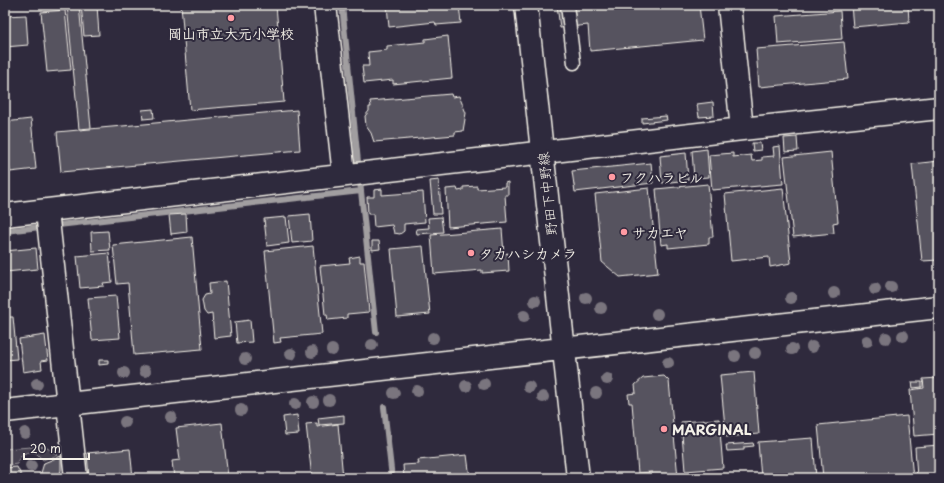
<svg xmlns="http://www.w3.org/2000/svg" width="944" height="483" font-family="'Playpen Sans','Klee One',sans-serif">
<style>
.green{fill:#454050;stroke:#9c989c}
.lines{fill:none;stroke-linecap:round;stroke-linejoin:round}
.stream{stroke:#a19ea0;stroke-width:6}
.building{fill:#56525f;stroke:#f4f1e8}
.service-casing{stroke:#f4f1e8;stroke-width:15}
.minor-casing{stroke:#f4f1e8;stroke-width:25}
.tertiary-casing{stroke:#f4f1e8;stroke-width:25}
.service{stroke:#2f2a3d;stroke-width:12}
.minor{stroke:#2f2a3d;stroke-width:22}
.tertiary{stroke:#2f2a3d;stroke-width:22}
.tree{fill:#7a757e}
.poi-dot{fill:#ff9aa2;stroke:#2f2a3d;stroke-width:1.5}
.labels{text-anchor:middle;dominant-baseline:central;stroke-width:4;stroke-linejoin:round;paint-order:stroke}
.poi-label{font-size:14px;font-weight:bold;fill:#f4f1e8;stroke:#2f2a3d;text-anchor:start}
.street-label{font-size:14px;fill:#f4f1e8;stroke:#2f2a3d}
</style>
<rect width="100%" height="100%" fill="#2f2a3d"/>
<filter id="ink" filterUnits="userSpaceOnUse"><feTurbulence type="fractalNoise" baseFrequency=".025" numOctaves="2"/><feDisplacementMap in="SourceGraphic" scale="8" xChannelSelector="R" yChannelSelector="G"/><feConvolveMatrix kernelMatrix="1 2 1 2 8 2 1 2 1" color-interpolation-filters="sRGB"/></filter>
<g filter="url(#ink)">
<path class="green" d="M44 446 58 455 43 460 36 453C26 450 19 455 17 464L5 466V449Z"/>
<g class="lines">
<path class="stream" d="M361 191 376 332
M5 231 361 191 342 5
M384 407 392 478"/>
</g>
<path class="building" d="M67 5H79L91 128 79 129Z
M81 5H97L99 35 84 36Z
M181 5H276L284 102 190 110Z
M387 5H459L461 23 436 25 435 22 389 27Z
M557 5H699L703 40 590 51 588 25 560 28Z
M851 5H908L909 22 853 27Z
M65 10 71 70 47 72 41 12Z
M840 11 842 39 778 44 776 16Z
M26 15 28 45 5 47V16Z
M448 36 452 78 393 84V80L364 83 362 66H369L368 52 387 50V46L425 42V39Z
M844 42 848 79 759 87 756 49Z
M451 94 452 97 459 96 466 113 463 131 455 132V135L374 142 371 133 366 126 365 116 369 111V107H371L370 101Z
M713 102 714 116 699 117 697 104Z
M153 109 154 118 143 119 142 110Z
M297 110 300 150 61 172 57 132Z
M666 116 667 120 642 123V118Z
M31 119 36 169 10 172 5 122Z
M797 137 798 151 785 152 784 138Z
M752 143H760L761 150 753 151Z
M780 146 783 184 712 190 709 155 733 153V157L751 155 752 161 762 160V157L774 156 773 147Z
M707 149 709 177 694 178 692 151Z
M831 152 838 222 833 223 834 233 793 237 784 157Z
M686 153 688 180 662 183 660 156Z
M939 161V260L922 261 912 164Z
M651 163 653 183 575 192 572 171Z
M439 180 441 214H433L430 181Z
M508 182V195H505L507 222 448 227 446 189 457 188 458 191 463 190V187L477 186V189L505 187V183Z
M708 184 713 237H709V244L668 248V244L661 245 656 189Z
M649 188 658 273 620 277 602 262 595 194Z
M783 188 791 263 770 267 769 257 731 261 725 194Z
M382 189V195L423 192 425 222 404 224V231L400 234 394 233 392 225 374 227 373 214H368L367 197H374V190Z
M186 214 187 232 171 234 169 215Z
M310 214 312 241 292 243 289 216Z
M286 217 289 243 267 246 264 219Z
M441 217 443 232 417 234 416 229 429 228 428 218Z
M502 229 504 254 508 253 509 271 482 273V270L434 274 431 235Z
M108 231 110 250 92 251 91 232Z
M192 237 202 349 134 355 128 283 117 284 113 245Z
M372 241H379L380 249 372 250Z
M313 246 322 334 280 338 281 342 274 343 265 251Z
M423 246 430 314 397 317 391 249Z
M36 248 38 269 5 272V251Z
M109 253 112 282 103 283 104 286 80 288 77 256Z
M360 256V262H364L369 312 347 314V318L328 320 327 315H325L320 266 350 263 349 258Z
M226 281 231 336 214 338 212 314 207 315 204 311 202 300 205 295 210 294 209 283Z
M116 296 120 338 92 340 88 298Z
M5 317H13L17 359 5 360Z
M250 320 252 342 237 343 235 322Z
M45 335 48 360 41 361 42 369 23 372 19 339Z
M99 360H108V364L99 365Z
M754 372 759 434 726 437 720 375Z
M664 376 669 381 678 478H673V475L653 477 652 472 638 473 632 403H629L628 394 636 393 635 385 643 378Z
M939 378V434L914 436 910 390 924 388 923 379Z
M912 382H922V387L913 388Z
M297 415 299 434 285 435 283 417Z
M344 415V423L319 425 318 418Z
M907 416 913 478H823L818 425Z
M719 419 723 468 685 471 681 422Z
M222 423 228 478H174L172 461 180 460 176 428Z
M317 423V427L338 424 343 478H312L306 424Z
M813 438 816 478H761L758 442Z
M753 443 754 446 744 447V450L727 451 726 445Z
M939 445V478H917L915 447Z
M130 449 133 478H89L87 453Z
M467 455 470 478H404L403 465 419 464 418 460Z
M61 456V470L59 478H34L41 473 44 463Z
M17 467 21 475 27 478H5V468Z"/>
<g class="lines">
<defs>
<path id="service" d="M567 5 574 63"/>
<path id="minor" d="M325 5 344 175
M729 5 742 129
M47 211 76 478
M5 215 742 129 939 108"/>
<path id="tertiary" d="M526 5 578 478
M5 411 939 307"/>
</defs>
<use href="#service" class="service-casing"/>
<use href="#minor" class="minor-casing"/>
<use href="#tertiary" class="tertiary-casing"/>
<use href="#service" class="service"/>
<use href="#minor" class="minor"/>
<use href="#tertiary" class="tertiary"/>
</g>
<g class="tree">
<circle cx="891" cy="287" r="6"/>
<circle cx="875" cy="289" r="6"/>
<circle cx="834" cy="293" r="6"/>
<circle cx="586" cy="298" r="6"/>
<circle cx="791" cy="298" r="6"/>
<circle cx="535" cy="301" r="6"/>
<circle cx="601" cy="308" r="6"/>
<circle cx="657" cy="314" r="6"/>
<circle cx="524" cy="316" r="6"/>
<circle cx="903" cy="336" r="6"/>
<circle cx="433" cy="338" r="6"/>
<circle cx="886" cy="338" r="6"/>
<circle cx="867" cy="341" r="6"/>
<circle cx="372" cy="345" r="6"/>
<circle cx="812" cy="347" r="6"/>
<circle cx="792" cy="349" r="6"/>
<circle cx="332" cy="350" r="6"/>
<circle cx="312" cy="352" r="6"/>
<circle cx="755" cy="353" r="6"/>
<circle cx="291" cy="354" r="6"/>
<circle cx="735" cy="356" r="6"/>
<circle cx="245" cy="359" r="6"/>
<circle cx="668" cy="363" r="6"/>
<circle cx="145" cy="371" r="6"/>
<circle cx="124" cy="373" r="6"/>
<circle cx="607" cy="379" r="6"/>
<circle cx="37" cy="384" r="6"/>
<circle cx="484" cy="384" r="6"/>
<circle cx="466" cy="386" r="6"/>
<circle cx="529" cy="387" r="6"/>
<circle cx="417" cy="391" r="6"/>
<circle cx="394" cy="393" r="6"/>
<circle cx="596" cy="393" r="6"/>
<circle cx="543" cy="397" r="6"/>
<circle cx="329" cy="400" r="6"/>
<circle cx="313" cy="402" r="6"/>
<circle cx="295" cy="404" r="6"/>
<circle cx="241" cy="410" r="6"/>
<circle cx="171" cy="417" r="6"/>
<circle cx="125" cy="422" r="6"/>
<circle cx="25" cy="433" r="6"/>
<circle cx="31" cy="466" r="6"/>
</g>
</g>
<g class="poi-dot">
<circle cx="231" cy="18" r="4"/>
<circle cx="612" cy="177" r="4"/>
<circle cx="624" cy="232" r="4"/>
<circle cx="471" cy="253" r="4"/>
<circle cx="664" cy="429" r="4"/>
</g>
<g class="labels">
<g class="poi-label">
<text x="231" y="33" text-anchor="middle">岡山市立大元小学校</text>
<text x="620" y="177">フクハラビル</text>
<text x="632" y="232">サカエヤ</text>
<text x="479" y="253">タカハシカメラ</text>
<text x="672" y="429">MARGINAL</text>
</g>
<g class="street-label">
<text transform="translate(547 194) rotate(-96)">野田下中野線</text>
</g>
</g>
<rect width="944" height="483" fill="none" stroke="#2f2a3d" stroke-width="20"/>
<rect x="10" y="10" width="924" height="463" fill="none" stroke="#f4f1e8" stroke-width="1.5" filter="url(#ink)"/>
<path d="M24 453v6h65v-6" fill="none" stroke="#f4f1e8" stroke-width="2"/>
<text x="30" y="453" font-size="12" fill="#f4f1e8" stroke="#2f2a3d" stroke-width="3" paint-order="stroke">20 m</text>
</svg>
